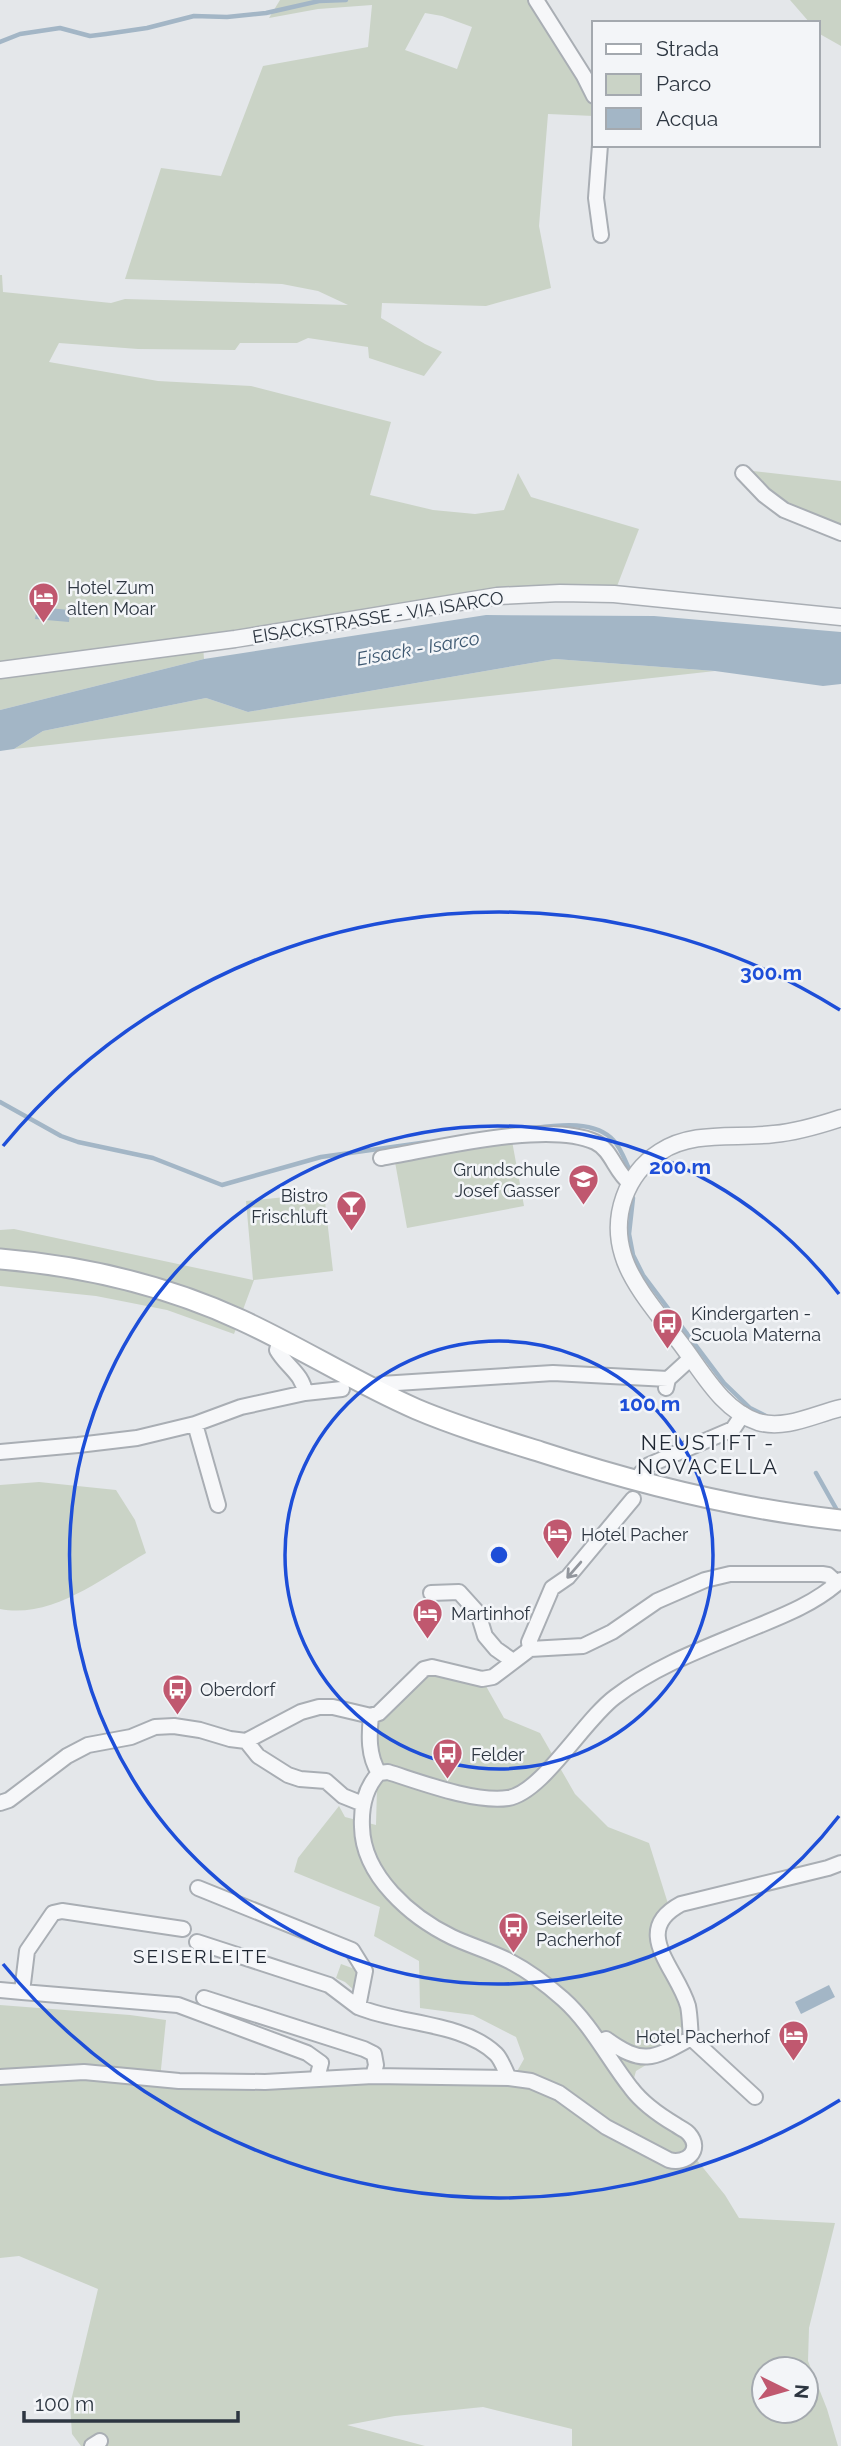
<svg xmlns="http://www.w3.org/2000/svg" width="841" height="2446" font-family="Raleway,sans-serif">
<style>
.green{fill:#cad3c6;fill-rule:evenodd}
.water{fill:#a3b6c6}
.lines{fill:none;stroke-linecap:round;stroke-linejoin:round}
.stream{stroke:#a3b6c6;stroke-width:4.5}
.minor-casing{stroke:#a9aeb4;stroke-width:18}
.tertiary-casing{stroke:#a9aeb4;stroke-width:19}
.secondary-casing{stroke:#a9aeb4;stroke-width:23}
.minor{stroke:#f6f7f9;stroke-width:14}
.tertiary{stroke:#f6f7f9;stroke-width:16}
.secondary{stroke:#fff;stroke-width:19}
.oneway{stroke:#92969d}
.ring{fill:none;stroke:#1d4ed8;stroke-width:3.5}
.labels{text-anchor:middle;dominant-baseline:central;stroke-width:5;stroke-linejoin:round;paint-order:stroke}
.poi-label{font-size:18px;fill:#2d3641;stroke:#f3f5f8;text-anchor:start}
.street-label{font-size:18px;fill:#2d3641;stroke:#f3f5f8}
.water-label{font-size:19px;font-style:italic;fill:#3c5770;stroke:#f3f5f8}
.neighbourhood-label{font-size:19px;letter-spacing:2px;fill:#1f2732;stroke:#f3f5f8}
.quarter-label{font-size:21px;letter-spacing:2px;fill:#1f2732;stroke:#f3f5f8}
.centre{fill:#1d4ed8;stroke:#f3f5f8;stroke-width:3.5}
.ring-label{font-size:21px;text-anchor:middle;font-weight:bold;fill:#1d4ed8;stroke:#f3f5f8;stroke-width:5;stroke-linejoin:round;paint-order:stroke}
</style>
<rect width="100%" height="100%" fill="#e4e7ea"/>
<path class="green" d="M280 0H542L594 99V116L548 114 539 226 551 288 486 306 382 303 381 318 425 344 442 352 424 376 369 358 368 347 308 338 297 343H240L235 350 138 349 59 343 49 362 158 381 251 386 391 422 370 495 433 510 475 514 504 510 518 473 531 497 639 529 614 594 560 593 203 646 204 659 0 710V275H2L3 292 111 303 125 299 348 305 318 291 282 284 125 279 161 168 221 176 263 66 368 47 372 5 318 9 269 18ZM425 13 442 16 472 27 457 69 405 50Z
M790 0H841V46L818 33V23H810Z
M753 471 841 481V533L764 495Z
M555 659 715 671 14 749 43 731 206 698 248 712Z
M512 1141 524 1206 407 1228 395 1162Z
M324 1193 333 1271 254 1280 234 1334 167 1310 96 1296 0 1286V1230L14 1229 253 1280 246 1201Z
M39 1482 116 1490 135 1520 146 1553C102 1578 53 1619 0 1609V1485Z
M424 1669 482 1679 504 1718 540 1733 575 1794 608 1827 649 1843 670 1910 659 1922 688 2006 691 2038 636 2071 631 2089 683 2130 692 2154 725 2195 739 2218 835 2223 809 2328 808 2361 827 2409 838 2446H572V2429L483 2407 395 2416 347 2425 425 2446H81L72 2434 70 2405 98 2289 19 2256 0 2258V2005L130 2015 166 2020 160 2079 510 2084 524 2059 516 2037 473 2015 420 2008 419 1961 374 1936 380 1907 294 1872 298 1858 339 1806 345 1817 376 1825 379 1713ZM764 2369H806V2411H764Z
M354 1963 360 1972 357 1993 345 1982 336 1978 341 1964 352 1968Z"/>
<path class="water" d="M37 607 70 610 69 622 35 619Z
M486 615 654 616 841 632V684L823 686 715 671 555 659 248 712 206 698 43 731 14 749 0 751V710L204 659Z
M829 1985 835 1997 801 2014 795 2002Z"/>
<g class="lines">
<path class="stream" d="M0 42 20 34 60 28 90 36 106 34 147 28 194 16 227 17 266 13 319 1 346 0
M0 1102 61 1136 78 1142 153 1158 222 1185 321 1157 428 1142
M534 1128C558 1125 596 1120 614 1141 621 1148 625 1161 630 1171
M633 1198 629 1234 633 1255 643 1275 724 1383 750 1408 766 1416
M816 1473 838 1512"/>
<defs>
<path id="minor" d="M536 0 584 76 594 96
M600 145 596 198 601 235
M743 473 764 495 784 510 841 533
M381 1158C435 1149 547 1120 595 1142 612 1150 615 1172 630 1183
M280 1339 277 1350C286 1366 303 1374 305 1393
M381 1384 553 1373 668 1379
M666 1388 668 1379 691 1358
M195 1424 218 1505
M0 1452 78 1445 137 1438 195 1424 241 1407 305 1393 342 1389
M641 1473 649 1465 733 1429 743 1414
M431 1593 459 1592 478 1613 485 1636 496 1649 513 1661
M530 1649 529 1642 552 1588 568 1577 633 1499
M371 1716C369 1735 368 1756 379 1773
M246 1741 258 1756 288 1775 300 1779 326 1781 343 1796 363 1804
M0 1803 9 1800 67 1756 88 1745 131 1737 155 1727 174 1726 200 1730 230 1739 246 1741 301 1712 319 1707H333L371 1716 379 1713 424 1669 432 1667 482 1679 493 1677 530 1649 583 1646 612 1632 657 1601 705 1580 730 1574H822L828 1575 837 1583
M183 1929 62 1911 53 1913 27 1951 22 1992 178 2005 307 2053 321 2063 317 2078
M197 1942 329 1985 358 2007 365 1971 352 1950 198 1888
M0 1990 22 1992
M204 1998 364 2049 374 2054 376 2065 373 2076
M358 2007C401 2025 463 2022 496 2054 502 2060 505 2071 509 2078
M691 2038C690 2028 690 2016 688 2006 677 1968 630 1931 681 1904L828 1868 841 1863
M600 2042 606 2039C643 2066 653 2059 691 2038L755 2097
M0 2077 84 2072 179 2081 265 2082 373 2076 509 2078 531 2081 559 2093 606 2127 669 2160C686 2165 703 2150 689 2134 686 2130 680 2128 676 2125 659 2115 643 2104 631 2088 608 2059 591 2024 563 1999 547 1985 530 1972 511 1962 493 1952 471 1946 452 1937 411 1917 363 1876 362 1827 361 1807 366 1787 379 1773L388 1772C420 1782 475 1803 508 1798 542 1793 584 1720 615 1697 654 1667 702 1649 748 1630 780 1617 815 1604 841 1580
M92 2446 100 2441"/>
<path id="tertiary" d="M0 670 235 639 497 596 560 593 614 594 841 617
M841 1118C820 1125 796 1132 774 1134 736 1139 693 1130 660 1152 626 1174 611 1216 623 1255 632 1286 664 1321 684 1348 704 1375 724 1411 758 1422 786 1430 815 1414 841 1408"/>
<path id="secondary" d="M0 1259C83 1266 165 1285 241 1320 300 1347 356 1383 416 1409 456 1426 499 1439 541 1452 639 1484 738 1509 841 1520"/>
</defs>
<use href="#minor" class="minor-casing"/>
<use href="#tertiary" class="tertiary-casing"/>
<use href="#secondary" class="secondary-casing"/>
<use href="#minor" class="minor"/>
<use href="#tertiary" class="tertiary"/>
<use href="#secondary" class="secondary"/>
</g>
<defs><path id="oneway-shaft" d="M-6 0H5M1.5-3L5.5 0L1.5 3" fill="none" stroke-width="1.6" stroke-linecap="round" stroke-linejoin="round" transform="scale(1.75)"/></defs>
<use class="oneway" href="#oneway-shaft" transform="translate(574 1570) rotate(131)"/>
<g class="ring">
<circle cx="499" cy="1555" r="214"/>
<path d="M839 1816A429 429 0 1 1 839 1294"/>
<path d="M840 2100A643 643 0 0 1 3 1964M3 1146A643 643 0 0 1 840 1010"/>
</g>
<defs>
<symbol id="hotel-pin" viewBox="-11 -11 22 30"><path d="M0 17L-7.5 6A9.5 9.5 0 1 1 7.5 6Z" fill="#c0586f" stroke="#f3f5f8"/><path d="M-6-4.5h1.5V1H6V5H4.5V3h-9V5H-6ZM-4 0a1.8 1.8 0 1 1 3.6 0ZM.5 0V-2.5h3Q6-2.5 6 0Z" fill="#fff"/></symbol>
<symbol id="school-pin" viewBox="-11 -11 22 30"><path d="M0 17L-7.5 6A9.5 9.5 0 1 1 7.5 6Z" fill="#c0586f" stroke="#f3f5f8"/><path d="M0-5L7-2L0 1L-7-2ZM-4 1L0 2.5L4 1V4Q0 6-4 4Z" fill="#fff"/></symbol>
<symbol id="bar-pin" viewBox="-11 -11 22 30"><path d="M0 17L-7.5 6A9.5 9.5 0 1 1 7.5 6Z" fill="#c0586f" stroke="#f3f5f8"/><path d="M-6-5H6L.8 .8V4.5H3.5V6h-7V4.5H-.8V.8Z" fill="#fff"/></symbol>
<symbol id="bus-pin" viewBox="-11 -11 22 30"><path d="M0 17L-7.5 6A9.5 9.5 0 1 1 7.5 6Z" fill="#c0586f" stroke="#f3f5f8"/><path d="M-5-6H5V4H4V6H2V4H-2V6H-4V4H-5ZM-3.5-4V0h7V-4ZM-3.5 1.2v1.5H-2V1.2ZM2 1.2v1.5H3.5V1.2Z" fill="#fff"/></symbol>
</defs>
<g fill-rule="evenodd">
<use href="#hotel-pin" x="26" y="580" width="35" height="47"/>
<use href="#school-pin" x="566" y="1162" width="35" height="47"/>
<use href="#bar-pin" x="334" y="1188" width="35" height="47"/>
<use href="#bus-pin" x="650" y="1306" width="35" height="47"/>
<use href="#hotel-pin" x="540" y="1516" width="35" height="47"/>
<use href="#hotel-pin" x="410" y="1596" width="35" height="47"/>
<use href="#bus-pin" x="160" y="1672" width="35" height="47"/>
<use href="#bus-pin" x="430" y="1736" width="35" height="47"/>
<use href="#bus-pin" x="496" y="1910" width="35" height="47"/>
<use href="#hotel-pin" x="776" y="2018" width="35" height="47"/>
</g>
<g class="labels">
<g class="poi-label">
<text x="67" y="587">Hotel Zum<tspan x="67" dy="21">alten Moar</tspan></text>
<text x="560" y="1169" text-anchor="end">Grundschule<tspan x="560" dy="21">Josef Gasser</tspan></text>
<text x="328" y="1195" text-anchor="end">Bistro<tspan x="328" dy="21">Frischluft</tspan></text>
<text x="691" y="1313">Kindergarten -<tspan x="691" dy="21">Scuola Materna</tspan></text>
<text x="581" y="1534">Hotel Pacher</text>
<text x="451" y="1613">Martinhof</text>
<text x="200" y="1689">Oberdorf</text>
<text x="471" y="1754">Felder</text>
<text x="536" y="1918">Seiserleite<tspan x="536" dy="21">Pacherhof</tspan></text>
<text x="770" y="2036" text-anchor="end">Hotel Pacherhof</text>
</g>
<g class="street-label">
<text transform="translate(378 617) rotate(-9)">EISACKSTRASSE - VIA ISARCO</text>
</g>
<g class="water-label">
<text transform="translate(418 648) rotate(-10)">Eisack - Isarco</text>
</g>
<g class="neighbourhood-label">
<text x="201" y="1956">SEISERLEITE</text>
</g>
<g class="quarter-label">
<text x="708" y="1442">NEUSTIFT -<tspan x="708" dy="24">NOVACELLA</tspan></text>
</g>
</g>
<circle cx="499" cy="1555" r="10" class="centre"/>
<g class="ring-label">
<text x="771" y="980">300 m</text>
<text x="680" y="1174">200 m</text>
<text x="650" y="1411">100 m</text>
</g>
<rect x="592" y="21" width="228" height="126" fill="#f3f5f8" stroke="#a4a9af" stroke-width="2"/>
<rect x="606" y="44" width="35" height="10" fill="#ffffff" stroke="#a4a9af" stroke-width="2"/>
<text x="656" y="56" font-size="21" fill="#2d3641">Strada</text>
<rect x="606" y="74" width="35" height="21" fill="#cad3c6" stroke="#a4a9af" stroke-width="2"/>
<text x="656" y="91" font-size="21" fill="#2d3641">Parco</text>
<rect x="606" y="108" width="35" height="21" fill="#a3b6c6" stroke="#a4a9af" stroke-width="2"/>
<text x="656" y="126" font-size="21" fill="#2d3641">Acqua</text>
<g transform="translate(785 2390) rotate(95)"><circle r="33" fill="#f3f5f8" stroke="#a4a9af" stroke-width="2"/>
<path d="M0-5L12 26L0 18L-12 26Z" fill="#c0586f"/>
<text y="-10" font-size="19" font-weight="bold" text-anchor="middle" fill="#2d3641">N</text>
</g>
<path d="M24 2411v10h214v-10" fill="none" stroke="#2d3641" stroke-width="3.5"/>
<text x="35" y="2411" font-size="21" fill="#2d3641" stroke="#f3f5f8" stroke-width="5" paint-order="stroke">100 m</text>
</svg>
